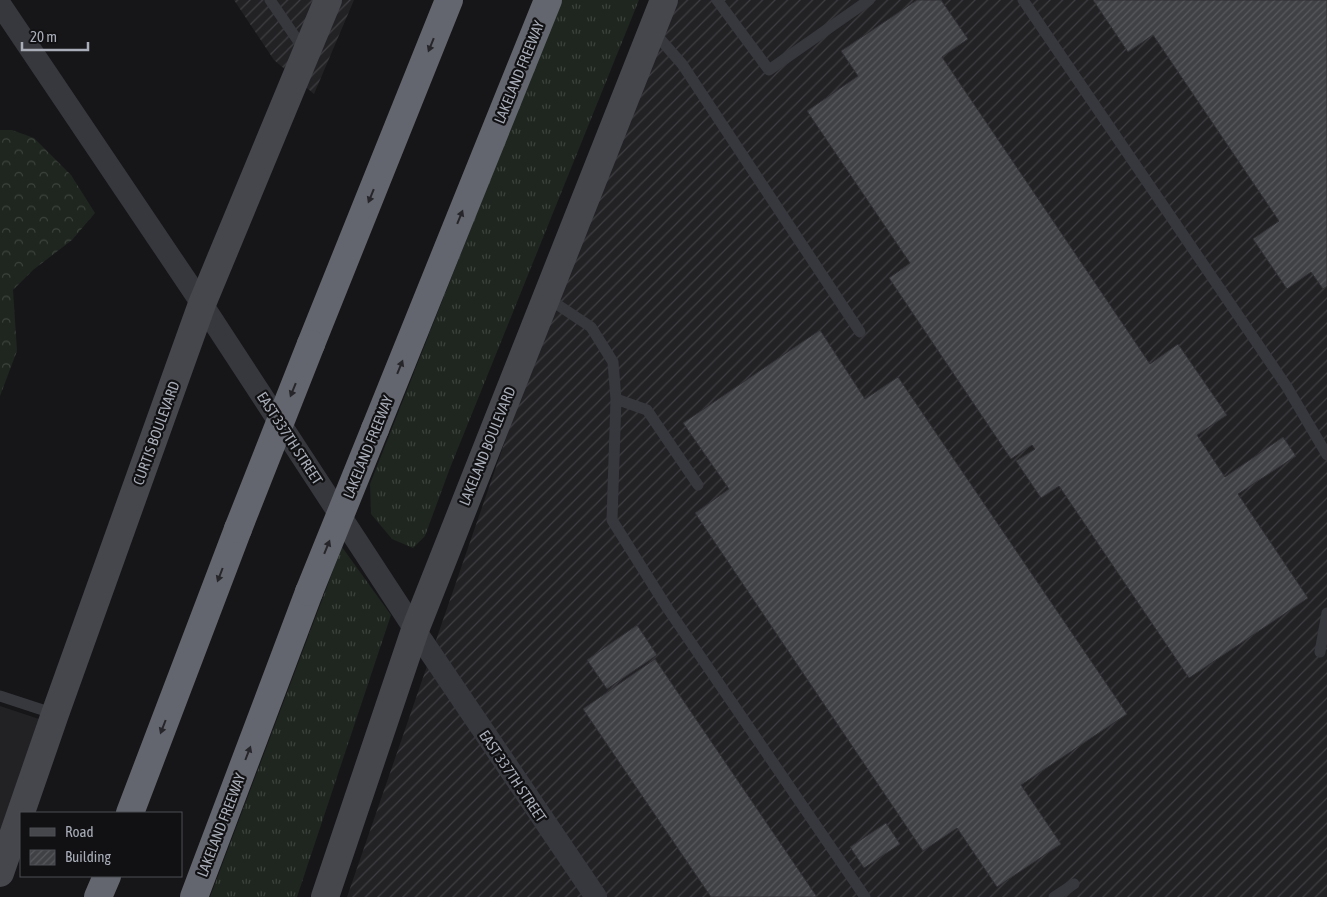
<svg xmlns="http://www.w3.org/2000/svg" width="1327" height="897" font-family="'Asap Condensed',sans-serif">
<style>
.built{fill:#222225}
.industrial{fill:url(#industrial-furrows)}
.grass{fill:url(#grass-tufts)}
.forest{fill:url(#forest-crowns)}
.building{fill:url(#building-hatch);stroke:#303034}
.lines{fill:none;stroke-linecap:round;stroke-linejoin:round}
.lane{stroke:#37383d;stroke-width:11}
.street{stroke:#37383d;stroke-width:22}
.secondary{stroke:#45474d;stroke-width:28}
.highway{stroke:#63666e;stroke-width:28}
.highway-bridge{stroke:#63666e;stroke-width:28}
.oneway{fill:#26262a}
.labels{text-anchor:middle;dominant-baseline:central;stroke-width:4.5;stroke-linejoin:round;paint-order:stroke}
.street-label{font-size:15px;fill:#a8adb8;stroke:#111113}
</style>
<defs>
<pattern id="industrial-furrows" width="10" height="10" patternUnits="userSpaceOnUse" patternTransform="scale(1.25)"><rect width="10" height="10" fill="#222225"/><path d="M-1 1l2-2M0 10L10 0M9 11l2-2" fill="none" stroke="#3f3f43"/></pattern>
<pattern id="grass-tufts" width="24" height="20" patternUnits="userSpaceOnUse" patternTransform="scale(1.25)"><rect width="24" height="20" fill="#1e261f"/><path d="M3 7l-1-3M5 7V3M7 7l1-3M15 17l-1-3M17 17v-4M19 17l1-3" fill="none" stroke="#3c433d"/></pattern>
<pattern id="forest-crowns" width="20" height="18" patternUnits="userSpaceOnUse" patternTransform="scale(1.25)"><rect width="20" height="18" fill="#1e261f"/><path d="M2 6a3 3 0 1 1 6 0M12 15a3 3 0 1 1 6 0" fill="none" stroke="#3c433d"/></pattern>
<pattern id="building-hatch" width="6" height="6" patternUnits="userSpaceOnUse" patternTransform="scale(1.25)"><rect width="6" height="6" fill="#404145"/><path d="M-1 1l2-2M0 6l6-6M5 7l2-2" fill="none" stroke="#595a5e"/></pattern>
</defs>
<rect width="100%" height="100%" fill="#161618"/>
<path class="built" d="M0 706 42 720 0 840Z"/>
<path class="industrial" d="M234 0H354L314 94 274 60Z
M678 0H1327V897H347L514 415Z"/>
<path class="grass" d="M561 0H639L450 468 425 536 413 548 392 539 371 514 370 484Z
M342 547 391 615 297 897H210Z"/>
<path class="forest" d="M0 130H12L34 138 71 175 95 213 72 240 33 270 13 290 17 351 0 396Z"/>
<path class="building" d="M917 0H941L968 39 942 57 1150 364 1178 344 1227 415 1197 435 1225 477 1283 437 1296 456 1238 494 1308 598 1189 678 1059 486 1041 498 1016 461 1035 449 1032 445 1011 459 889 278 910 263 807 111 858 76 841 51Z
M1093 0H1327V286L1323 289 1311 272 1287 289 1253 239 1279 221 1153 35 1128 52Z
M820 330 865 399 898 377 1127 714 1021 785 1061 844 997 887 957 828 923 851 695 513 729 489 683 423Z
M637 625 657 655 607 689 587 660Z
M655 659 817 897H711L583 709Z
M886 823 900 844 864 868 850 847Z"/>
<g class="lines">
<path class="lane" d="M270 0 305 51
M717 0 769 70 869 0
M1023 0 1287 387 1327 455
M653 31 682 64 860 332
M546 297 591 327 613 362 616 399 612 520 668 609 865 897
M616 399 647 410 698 485
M1320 652 1327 613
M0 696 55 714
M1054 897 1074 884"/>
<path class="street" d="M0 4 202 304 415 630 596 897"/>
<path class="secondary" d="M0 873 55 714 202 304 328 0
M325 897 415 630 664 0"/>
<path class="highway" d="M311 344 449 0
M375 429 548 0
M130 813 238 529
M98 897 107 876
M194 897 309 592"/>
<path class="highway-bridge" d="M238 529 311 344
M309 592 375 429"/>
</g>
<defs><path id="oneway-solid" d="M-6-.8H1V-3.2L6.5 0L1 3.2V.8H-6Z" transform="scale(1.25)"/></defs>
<g class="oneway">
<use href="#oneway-solid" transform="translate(431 45) rotate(112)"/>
<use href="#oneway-solid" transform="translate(371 196) rotate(112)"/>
<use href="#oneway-solid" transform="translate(460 217) rotate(-68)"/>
<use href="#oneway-solid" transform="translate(400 367) rotate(-68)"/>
<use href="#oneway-solid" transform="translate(293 390) rotate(112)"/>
<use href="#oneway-solid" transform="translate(327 547) rotate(-68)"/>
<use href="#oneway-solid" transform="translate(220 575) rotate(111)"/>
<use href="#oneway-solid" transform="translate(163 727) rotate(111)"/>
<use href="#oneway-solid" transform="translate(248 753) rotate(-69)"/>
</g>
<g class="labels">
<g class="street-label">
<text transform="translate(519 72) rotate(-68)">LAKELAND FREEWAY</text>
<text transform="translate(156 433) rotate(-70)">CURTIS BOULEVARD</text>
<text transform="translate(290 438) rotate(57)">EAST 337TH STREET</text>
<text transform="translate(487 446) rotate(-68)">LAKELAND BOULEVARD</text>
<text transform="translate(368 447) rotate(-68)">LAKELAND FREEWAY</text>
<text transform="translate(513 776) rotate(56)">EAST 337TH STREET</text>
<text transform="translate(221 825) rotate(-69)">LAKELAND FREEWAY</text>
</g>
</g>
<rect x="20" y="812" width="162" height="65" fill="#111113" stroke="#4d4f55"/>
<rect x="30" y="828" width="25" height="8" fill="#45474d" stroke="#4d4f55"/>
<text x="65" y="837" font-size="15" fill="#a8adb8">Road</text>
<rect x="30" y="850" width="25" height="15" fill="url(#building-hatch)" stroke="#4d4f55"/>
<text x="65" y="862" font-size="15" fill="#a8adb8">Building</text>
<path d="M22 42v8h66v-8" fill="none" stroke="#a8adb8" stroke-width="2.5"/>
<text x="30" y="42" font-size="15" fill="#a8adb8" stroke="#111113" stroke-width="4" paint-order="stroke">20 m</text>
</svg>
